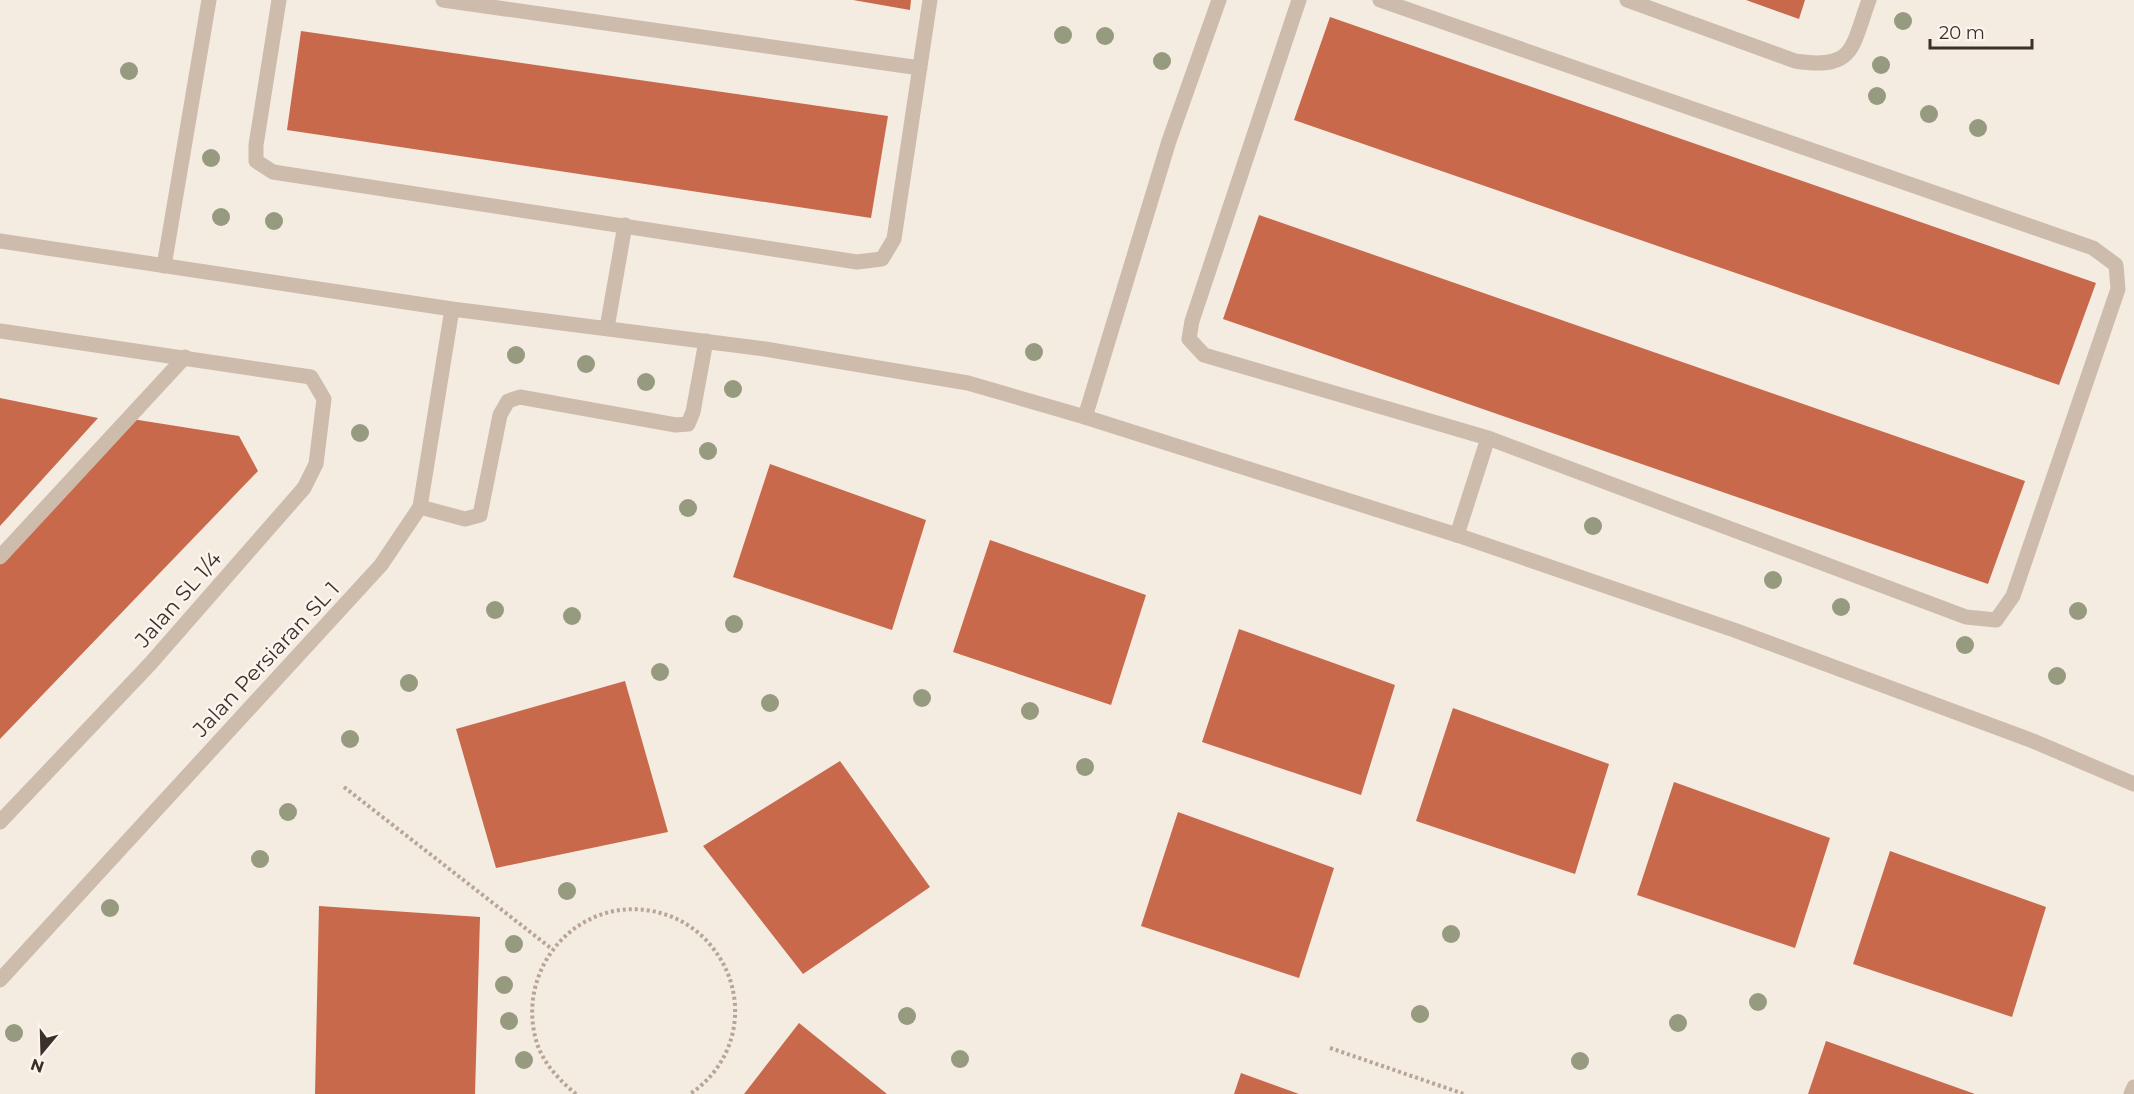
<svg xmlns="http://www.w3.org/2000/svg" width="2134" height="1094" font-family="Montserrat,sans-serif">
<style>
.building{fill:#c8694b}
.lines{fill:none;stroke-linecap:round;stroke-linejoin:round}
.path{stroke:#b9a596;stroke-width:4;stroke-dasharray:3 3;stroke-linecap:butt}
.lane{stroke:#cdbbac;stroke-width:15}
.street{stroke:#cdbbac;stroke-width:15}
.tree{fill:#969b7f}
.labels{text-anchor:middle;dominant-baseline:central;stroke-width:5;stroke-linejoin:round;paint-order:stroke}
.street-label{font-size:21px;fill:#3b302b;stroke:#fbf5ee}
</style>
<rect width="100%" height="100%" fill="#f4ebe1"/>
<path class="building" d="M853 0H911L910 10Z
M1746 0H1805L1799 19Z
M1330 17 2096 283 2059 385 1294 120Z
M301 31 888 116 871 218 287 130Z
M1259 215 2025 481 1988 584 1223 319Z
M0 398 98 418 0 526Z
M132 419 239 436 258 471 0 739V564Z
M770 464 926 520 892 630 733 577Z
M990 540 1146 595 1111 705 953 652Z
M1239 629 1395 685 1361 795 1202 742Z
M625 681 668 832 496 868 456 729Z
M1453 708 1609 764 1575 874 1416 821Z
M840 761 930 887 803 974 703 846Z
M1674 782 1830 838 1795 948 1637 895Z
M1178 812 1334 868 1299 978 1141 926Z
M1890 851 2046 907 2012 1017 1853 964Z
M319 906 480 917 475 1094H315Z
M799 1023 887 1094H744Z
M1826 1041 1975 1094H1808Z
M1241 1073 1299 1094H1234Z"/>
<g class="lines">
<path class="path" d="M344 787 552 949
M1330 1048 1464 1094
M576 1094C559 1080 542 1062 536 1040 516 968 577 897 652 911 673 915 692 925 707 941 724 960 733 980 735 1005 737 1041 720 1074 690 1094"/>
<path class="lane" d="M279 0 256 145V161L273 172 857 262 882 259 894 239 930 0
M443 0 920 68
M1299 0 1192 321 1189 339 1204 355 1488 438 1966 617 1996 620 2013 596 2118 289 2116 265 2093 248 1380 0
M1627 0 1795 61C1855 70 1851 49 1869 0
M164 266 209 0
M607 328 625 225
M1085 417 1169 141 1219 0
M420 507 465 519 480 515 500 415 508 401 520 397 676 425 688 424 693 412 706 341
M1457 535 1488 438
M0 557 185 357"/>
<path class="street" d="M0 241 452 309 765 349 968 383 1085 417 1457 535 1734 630 2033 741 2134 784
M0 331 311 377 324 399 316 464 304 488 150 664 0 822
M0 980 381 565 420 507 452 309
M2131 1094 2134 1087"/>
</g>
<g class="tree">
<circle cx="1903" cy="21" r="9"/>
<circle cx="1063" cy="35" r="9"/>
<circle cx="1105" cy="36" r="9"/>
<circle cx="1162" cy="61" r="9"/>
<circle cx="1881" cy="65" r="9"/>
<circle cx="129" cy="71" r="9"/>
<circle cx="1877" cy="96" r="9"/>
<circle cx="1929" cy="114" r="9"/>
<circle cx="1978" cy="128" r="9"/>
<circle cx="211" cy="158" r="9"/>
<circle cx="221" cy="217" r="9"/>
<circle cx="274" cy="221" r="9"/>
<circle cx="1034" cy="352" r="9"/>
<circle cx="516" cy="355" r="9"/>
<circle cx="586" cy="364" r="9"/>
<circle cx="646" cy="382" r="9"/>
<circle cx="733" cy="389" r="9"/>
<circle cx="360" cy="433" r="9"/>
<circle cx="708" cy="451" r="9"/>
<circle cx="688" cy="508" r="9"/>
<circle cx="1593" cy="526" r="9"/>
<circle cx="1773" cy="580" r="9"/>
<circle cx="1841" cy="607" r="9"/>
<circle cx="495" cy="610" r="9"/>
<circle cx="2078" cy="611" r="9"/>
<circle cx="572" cy="616" r="9"/>
<circle cx="734" cy="624" r="9"/>
<circle cx="1965" cy="645" r="9"/>
<circle cx="660" cy="672" r="9"/>
<circle cx="2057" cy="676" r="9"/>
<circle cx="409" cy="683" r="9"/>
<circle cx="922" cy="698" r="9"/>
<circle cx="770" cy="703" r="9"/>
<circle cx="1030" cy="711" r="9"/>
<circle cx="350" cy="739" r="9"/>
<circle cx="1085" cy="767" r="9"/>
<circle cx="288" cy="812" r="9"/>
<circle cx="260" cy="859" r="9"/>
<circle cx="567" cy="891" r="9"/>
<circle cx="110" cy="908" r="9"/>
<circle cx="1451" cy="934" r="9"/>
<circle cx="514" cy="944" r="9"/>
<circle cx="504" cy="985" r="9"/>
<circle cx="1758" cy="1002" r="9"/>
<circle cx="1420" cy="1014" r="9"/>
<circle cx="907" cy="1016" r="9"/>
<circle cx="509" cy="1021" r="9"/>
<circle cx="1678" cy="1023" r="9"/>
<circle cx="14" cy="1033" r="9"/>
<circle cx="960" cy="1059" r="9"/>
<circle cx="524" cy="1060" r="9"/>
<circle cx="1580" cy="1061" r="9"/>
</g>
<g class="labels">
<g class="street-label">
<text transform="translate(178 599) rotate(-49)">Jalan SL 1/4</text>
<text transform="translate(266 659) rotate(-47)">Jalan Persiaran SL 1</text>
</g>
</g>
<g transform="translate(42 1052) rotate(199)" stroke="#fbf5ee" stroke-width="4.5" paint-order="stroke">
<path d="M0-4.5L10 22L0 15L-10 22Z" fill="#3b302b"/>
<text y="-9" font-size="16" font-weight="bold" text-anchor="middle" fill="#3b302b">N</text>
</g>
<path d="M1930 39v9h102v-9" fill="none" stroke="#3b302b" stroke-width="3"/>
<text x="1939" y="39" font-size="18" fill="#3b302b" stroke="#fbf5ee" stroke-width="4.5" paint-order="stroke">20 m</text>
</svg>
